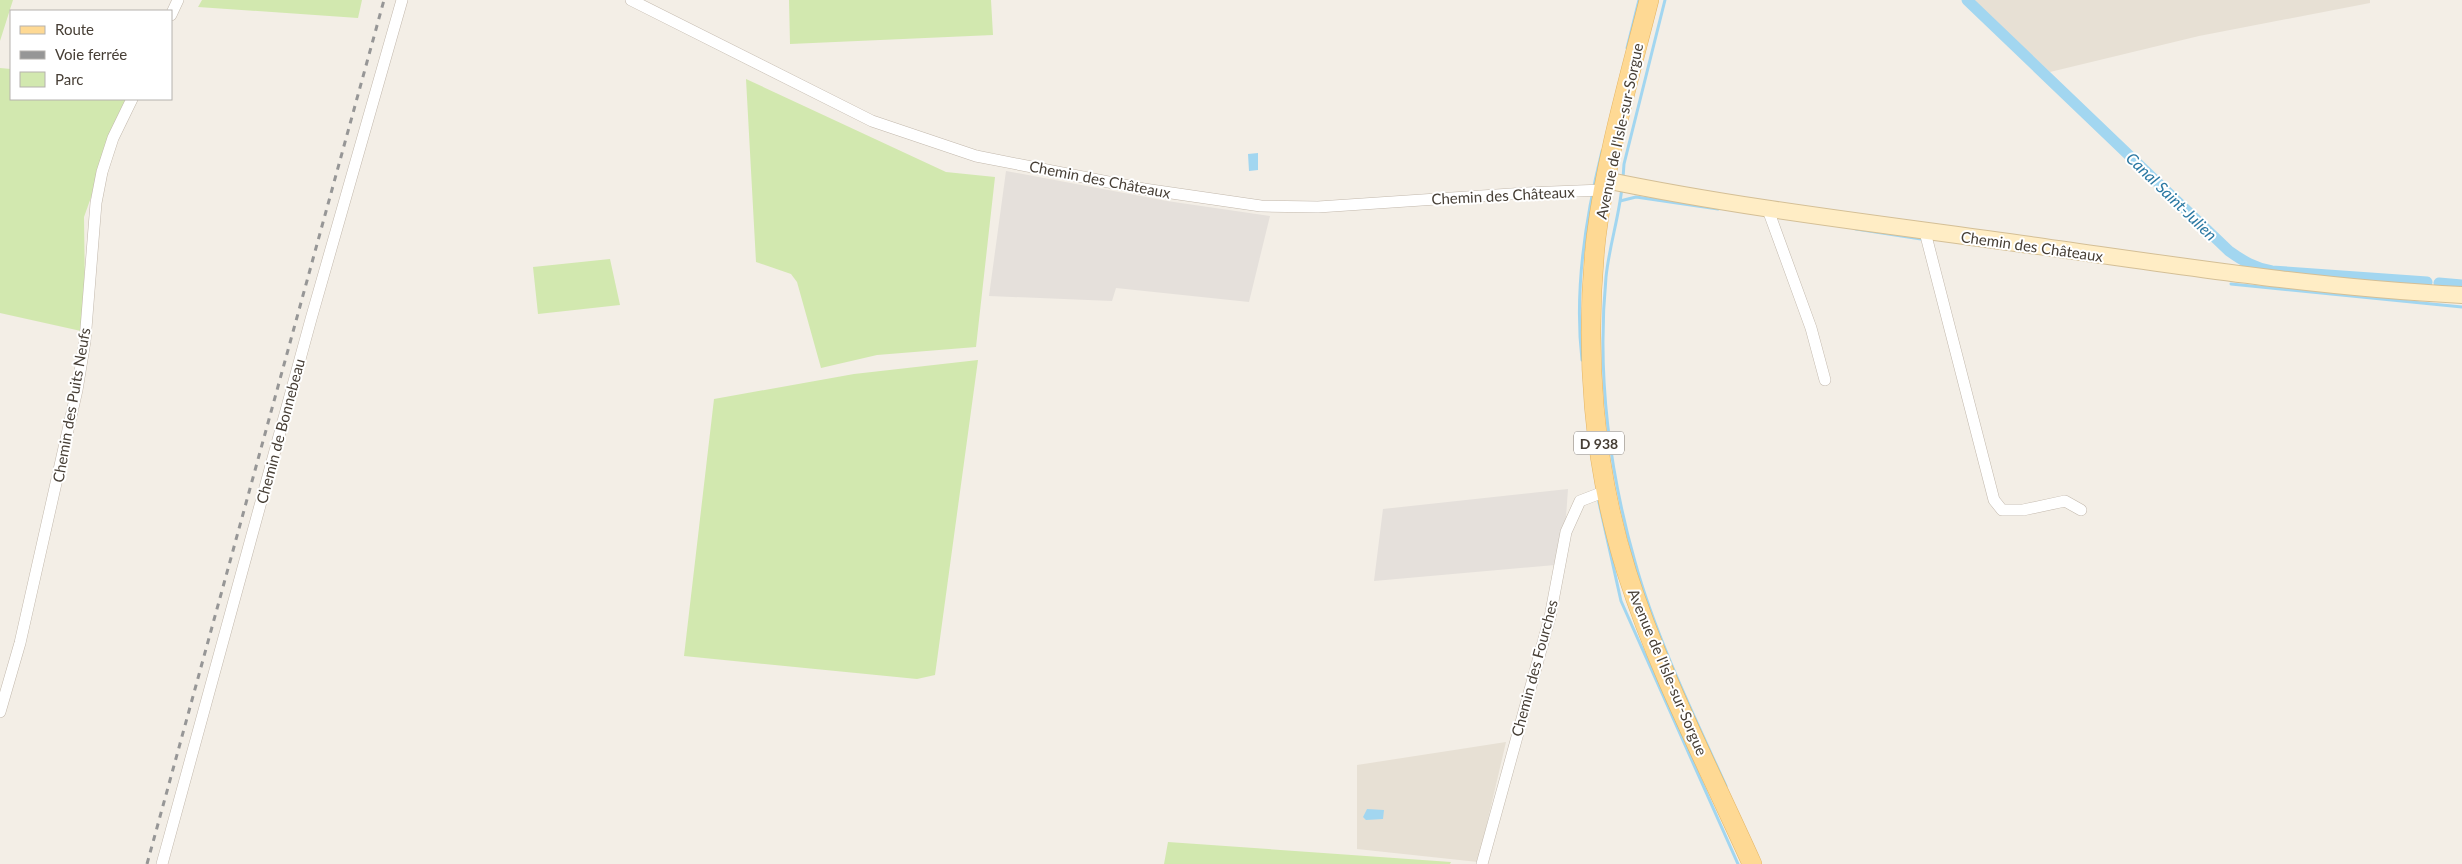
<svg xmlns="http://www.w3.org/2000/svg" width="2462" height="864" font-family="Lato,sans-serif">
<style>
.residential{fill:#e7e0d4}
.industrial{fill:#e5e0db}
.green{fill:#d2e8af}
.water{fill:#a2d6f0}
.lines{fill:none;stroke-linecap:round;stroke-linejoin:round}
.stream{stroke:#a2d6f0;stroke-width:3}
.canal{stroke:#a2d6f0;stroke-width:11}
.street-casing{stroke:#c2b8ac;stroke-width:12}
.secondary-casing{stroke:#d4bf96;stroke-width:18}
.primary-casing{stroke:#e4b463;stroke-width:20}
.street{stroke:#fff;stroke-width:11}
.secondary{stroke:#ffedc5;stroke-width:16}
.primary{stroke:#fed994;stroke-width:19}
.rail{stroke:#969696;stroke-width:3;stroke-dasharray:6 6;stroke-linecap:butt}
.labels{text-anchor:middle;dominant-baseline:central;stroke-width:4;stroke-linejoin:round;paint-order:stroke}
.shield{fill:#fff;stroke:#7e7872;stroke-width:1}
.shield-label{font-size:14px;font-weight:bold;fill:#463e35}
.street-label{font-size:15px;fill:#463e35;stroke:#fff}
.water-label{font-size:16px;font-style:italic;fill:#2b78a2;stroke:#fff}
</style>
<rect width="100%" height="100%" fill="#f3eee6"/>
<path class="residential" d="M1973 0H2370V3L2199 36 2050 72Z
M1506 742 1478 862 1357 849V765Z"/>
<path class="industrial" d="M1006 171 1167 201 1270 216 1249 302 1116 288 1112 301 989 296Z
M1568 489 1566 517 1555 565 1374 581 1383 509Z"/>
<path class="green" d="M0 0H13L0 41Z
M202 0H362L358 18 198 7Z
M789 0H991L993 35 790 44Z
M0 68 11 69V99H126L84 217 85 294 81 331 0 313Z
M746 79 946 172 995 177 976 347 877 355 821 368 797 282 791 274 756 262Z
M610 259 620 305 538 314 533 267Z
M978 360 935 675 917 679 684 656 714 399 854 374Z
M1168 842 1451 862 1450 864H1164Z"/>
<path class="water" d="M1258 153V170L1249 171 1248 154Z
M1367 809 1384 810 1383 819 1366 820 1363 817Z"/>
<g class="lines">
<path class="stream" d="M1627 48 1639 0
M1623 178 1624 164 1665 0
M1622 187C1619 217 1609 247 1606 277 1597 372 1609 470 1635 562 1655 635 1694 716 1726 786
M1620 201 1636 197 1718 209
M1856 229 1921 239
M2231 284 2462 307
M1582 360C1574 291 1585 219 1602 151
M1598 498 1621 601 1738 864"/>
<path class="canal" d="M1967 0 2229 251C2243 261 2255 268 2272 271L2427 282
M2439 283 2462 285"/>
<defs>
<path id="street" d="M631 0 872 121 976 156 1144 189 1261 206 1318 207 1526 193 1603 190
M171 15 178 0
M1767 207 1811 328 1825 380
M1925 232 1994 500 2002 510H2023L2065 501 2081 510
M0 712 20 643 77 390 85 341 96 203 102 172 113 138 132 99
M162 864 311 319 402 0
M1482 864 1550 617 1566 532 1580 501 1606 491"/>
<path id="secondary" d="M1605 180C1745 209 1889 225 2030 245 2174 265 2317 288 2462 295"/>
<path id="primary" d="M1649 0C1629 79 1606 157 1596 238 1584 350 1593 466 1627 573 1659 673 1709 768 1752 864"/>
</defs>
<use href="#street" class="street-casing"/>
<use href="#secondary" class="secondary-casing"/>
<use href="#primary" class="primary-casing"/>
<use href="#street" class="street"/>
<use href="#secondary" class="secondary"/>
<use href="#primary" class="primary"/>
<path class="rail" d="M147 864 384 0"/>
</g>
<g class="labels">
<rect class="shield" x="1574" y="431.5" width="50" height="23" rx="4"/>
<g class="shield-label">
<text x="1599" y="443">D 938</text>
</g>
<g class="street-label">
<text transform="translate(1619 131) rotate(-78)">Avenue de l'Isle-sur-Sorgue</text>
<text transform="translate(1100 179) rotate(11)">Chemin des Châteaux</text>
<text transform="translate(1503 195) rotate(-3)">Chemin des Châteaux</text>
<text transform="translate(2032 246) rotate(8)">Chemin des Châteaux</text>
<text transform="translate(71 405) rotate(-80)">Chemin des Puits Neufs</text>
<text transform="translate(280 431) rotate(-75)">Chemin de Bonnebeau</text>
<text transform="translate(1534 668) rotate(-75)">Chemin des Fourches</text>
<text transform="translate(1668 672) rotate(67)">Avenue de l'Isle-sur-Sorgue</text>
</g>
<g class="water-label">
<text transform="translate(2172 196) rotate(44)">Canal Saint-Julien</text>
</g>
</g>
<rect x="10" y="10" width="162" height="90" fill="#ffffff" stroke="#b5b2ae"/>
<rect x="20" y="26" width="25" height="8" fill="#fed994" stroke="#b5b2ae"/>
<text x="55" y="35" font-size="15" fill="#463e35">Route</text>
<rect x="20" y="51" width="25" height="8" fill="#969696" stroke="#b5b2ae"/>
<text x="55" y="60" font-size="15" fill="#463e35">Voie ferrée</text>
<rect x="20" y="72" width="25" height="15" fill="#d2e8af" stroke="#b5b2ae"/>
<text x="55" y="85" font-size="15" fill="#463e35">Parc</text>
</svg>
